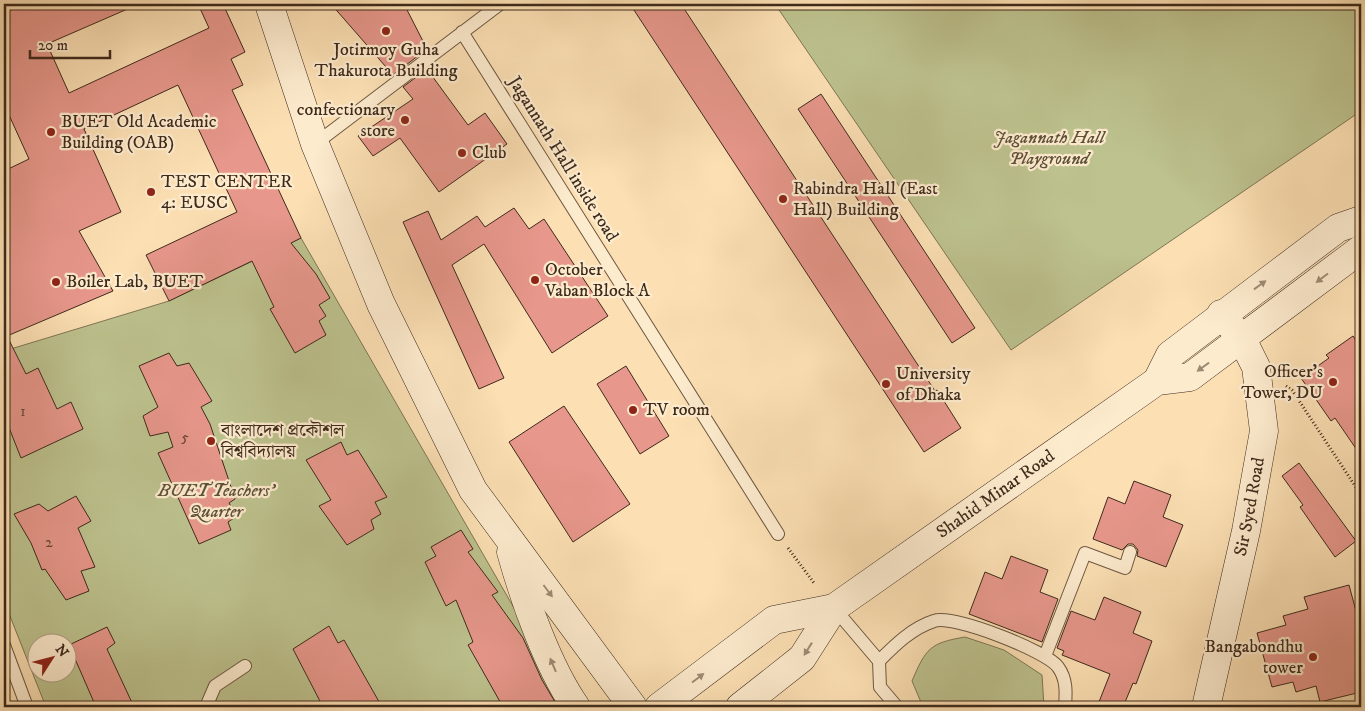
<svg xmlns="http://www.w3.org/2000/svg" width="1365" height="711" font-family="'IM FELL DW Pica','Noto Serif Bengali',serif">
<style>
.green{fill:#bdc28e;stroke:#7e7654;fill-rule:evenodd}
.building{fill:#e7978b;stroke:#3e2a1b}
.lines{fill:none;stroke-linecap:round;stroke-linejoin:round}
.lane-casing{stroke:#6e5841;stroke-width:14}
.secondary-casing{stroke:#3e2a1b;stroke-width:29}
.path{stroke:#3e2a1b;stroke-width:3;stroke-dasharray:1 2.5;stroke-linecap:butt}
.lane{stroke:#fdebce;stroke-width:12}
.secondary{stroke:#fdebce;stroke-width:28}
.oneway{fill:#9e8a74}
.poi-dot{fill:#8f2418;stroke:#fdebce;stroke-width:2}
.labels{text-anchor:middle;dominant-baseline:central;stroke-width:4.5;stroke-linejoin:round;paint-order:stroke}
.number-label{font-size:15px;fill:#684537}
.poi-label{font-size:18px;fill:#3e2a1b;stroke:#fdebce;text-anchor:start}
.park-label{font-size:18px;font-style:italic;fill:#5e5038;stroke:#fdebce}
.street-label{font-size:18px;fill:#3e2a1b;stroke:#fdebce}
</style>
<rect width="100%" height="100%" fill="#fce0b4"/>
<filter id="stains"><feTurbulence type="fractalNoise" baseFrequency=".004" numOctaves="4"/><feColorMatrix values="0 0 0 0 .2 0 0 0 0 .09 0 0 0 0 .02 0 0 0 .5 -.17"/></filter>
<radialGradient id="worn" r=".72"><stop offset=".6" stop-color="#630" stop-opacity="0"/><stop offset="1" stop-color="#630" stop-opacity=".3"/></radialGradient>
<path class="green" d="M775 4H1361V111L1011 350Z
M301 238 571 707H46L4 601V351L169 301ZM38 644H68V674H38Z
M965 637 1004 650 1042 675 1044 707H923L912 681C926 648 930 643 965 637Z"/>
<path class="building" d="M4 4H139L47 44 69 93 209 28 198 4H223L245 52 231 59 243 85 232 90 301 238 291 243 316 274 330 298 319 305 326 316 319 321 326 335 295 353 270 309 274 307 252 261 169 301 146 255 237 212 178 85 84 129 121 212 79 231 113 291 7 336 26 374 38 368 57 409 71 402 83 429 21 458 4 415V171L29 159 4 104Z
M331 4H404L427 49 393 75Z
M630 4H681L935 391 937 390 961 428 924 452Z
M427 69 468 125 485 113 507 144 439 192 400 138 373 156 358 136 413 99 403 87Z
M821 94 975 328 952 343 798 109Z
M514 208 529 229 544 219 608 316 552 353 484 244 452 265 504 378 479 389 403 222 428 211 441 240 477 216 485 227Z
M1353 336 1361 348V456L1335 418 1331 421 1301 378 1329 358 1326 355Z
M169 353 177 366 189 363 212 401 201 407 210 424 235 499 229 503 237 516 228 522 231 530 199 544 158 453 173 447 168 432 150 436 143 416 158 407 139 366Z
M626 366 669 436 640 454 597 384Z
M564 406 630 504 573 542 509 442Z
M341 442 347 455 358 450 387 497 375 502 381 514 371 520 374 529 347 545 319 506 331 500 306 460Z
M1299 463 1356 541 1335 557 1300 507 1303 505 1282 476Z
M1134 481 1171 495 1163 517 1183 525 1166 567 1137 556 1138 550 1133 544H1128L1122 550 1093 539 1108 497 1125 504Z
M76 496 91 521 78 528 95 567 81 571 89 591 66 600 45 569 42 570 31 543 14 514 39 504 48 511Z
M461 530 473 549 468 552 498 592 492 595 523 638 542 680 558 707H503L468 645 473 642 456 600 446 606 425 562 436 556 431 547Z
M1011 556 1048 570 1040 592 1058 599 1042 642 969 614 985 572 1002 579Z
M1349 585 1357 615 1361 613V692L1320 702 1316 686 1296 692 1293 682 1272 687 1257 633 1286 625 1283 616 1308 609 1304 597Z
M1104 597 1141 612 1133 633 1152 641 1136 684 1133 683 1123 707H1097L1110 674 1062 655 1064 651 1057 648 1071 611 1095 620Z
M329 626 338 643 344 640 382 707H323L293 649Z
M107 627 115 643 107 649 134 707H96L69 645Z"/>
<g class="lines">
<defs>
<path id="lane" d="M462 32 778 534
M315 144 500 4
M834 608 879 661 880 687 897 707
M4 645 27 707
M1045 656 1085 553 1125 568 1130 552
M879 661C895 645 912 628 934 621 952 614 1047 651 1058 667 1067 679 1066 693 1065 707
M206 707 215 686 245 666"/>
<g id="secondary">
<path d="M269 4 315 144 381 304 473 490 633 707"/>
<path d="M1157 381 1170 355 1338 228 1361 220"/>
<path d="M511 552C524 599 548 667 576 707"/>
<path d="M659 707 774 620 834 608"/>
<path id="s1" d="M740 707 802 658 834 608 1157 381 1190 377 1361 249"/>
<path id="s2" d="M1206 707 1246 531 1264 431 1256 367 1242 339 1221 314"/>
</g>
</defs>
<use href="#lane" class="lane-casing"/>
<use href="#secondary" class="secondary-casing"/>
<path class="path" d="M1286 386 1292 390 1361 495
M788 548 814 583"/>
<use href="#lane" class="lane"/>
<use href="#secondary" class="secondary"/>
</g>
<defs><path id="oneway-solid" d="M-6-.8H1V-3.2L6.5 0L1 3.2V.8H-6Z" transform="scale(1.25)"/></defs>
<g class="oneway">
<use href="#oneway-solid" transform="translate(1322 278) rotate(143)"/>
<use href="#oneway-solid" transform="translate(1260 285) rotate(-36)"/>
<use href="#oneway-solid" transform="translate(1203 367) rotate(144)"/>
<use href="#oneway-solid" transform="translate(548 591) rotate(53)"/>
<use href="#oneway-solid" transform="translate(808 649) rotate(122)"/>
<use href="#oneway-solid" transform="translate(553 665) rotate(-113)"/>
<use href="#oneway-solid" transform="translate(698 678) rotate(-37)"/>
</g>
<g class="poi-dot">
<circle cx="386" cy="31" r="5"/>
<circle cx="405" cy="120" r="5"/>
<circle cx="51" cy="132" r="5"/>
<circle cx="462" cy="153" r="5"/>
<circle cx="151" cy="192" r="5"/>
<circle cx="783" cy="199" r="5"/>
<circle cx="535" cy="280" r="5"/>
<circle cx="56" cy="282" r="5"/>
<circle cx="1333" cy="382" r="5"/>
<circle cx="886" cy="384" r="5"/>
<circle cx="633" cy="410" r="5"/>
<circle cx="211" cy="441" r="5"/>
<circle cx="1313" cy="657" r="5"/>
</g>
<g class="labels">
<g class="number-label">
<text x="23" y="411">1</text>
<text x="185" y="437">5</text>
<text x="49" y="542">2</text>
</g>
<g class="poi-label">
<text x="386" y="50" text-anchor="middle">Jotirmoy Guha<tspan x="386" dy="21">Thakurota Building</tspan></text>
<text x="395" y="110" text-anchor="end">confectionary<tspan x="395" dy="21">store</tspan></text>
<text x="61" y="122">BUET Old Academic<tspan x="61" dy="21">Building (OAB)</tspan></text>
<text x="472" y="153">Club</text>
<text x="161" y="182">TEST CENTER<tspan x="161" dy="21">4: EUSC</tspan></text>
<text x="793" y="189">Rabindra Hall (East<tspan x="793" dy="21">Hall) Building</tspan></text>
<text x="545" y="270">October<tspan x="545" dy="21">Vaban Block A</tspan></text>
<text x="66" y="282">Boiler Lab, BUET</text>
<text x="1323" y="372" text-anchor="end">Officer's<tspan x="1323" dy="21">Tower, DU</tspan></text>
<text x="896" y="374">University<tspan x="896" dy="21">of Dhaka</tspan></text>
<text x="643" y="410">TV room</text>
<text x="221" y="431">বাংলাদেশ প্রকৌশল<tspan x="221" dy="21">বিশ্ববিদ্যালয়</tspan></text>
<text x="1303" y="647" text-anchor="end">Bangabondhu<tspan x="1303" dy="21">tower</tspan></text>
</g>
<g class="park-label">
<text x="1049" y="138">Jagannath Hall<tspan x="1049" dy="21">Playground</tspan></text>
<text x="216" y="491">BUET Teachers'<tspan x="216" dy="21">Quarter</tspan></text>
</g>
<g class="street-label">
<text transform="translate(563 159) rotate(58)">Jagannath Hall inside road</text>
<text stroke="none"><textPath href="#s1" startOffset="336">Shahid Minar Road</textPath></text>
<text stroke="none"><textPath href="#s2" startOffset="205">Sir Syed Road</textPath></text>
</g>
</g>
<rect width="1365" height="711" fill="none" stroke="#fce0b4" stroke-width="20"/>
<rect x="5" y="5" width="1355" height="701" fill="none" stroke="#3e2a1b" stroke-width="2.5"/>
<rect x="10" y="10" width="1345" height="691" fill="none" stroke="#3e2a1b"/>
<g transform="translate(52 658) rotate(54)"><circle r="24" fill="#fdebce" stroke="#b19e86"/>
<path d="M0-4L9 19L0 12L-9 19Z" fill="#8f2418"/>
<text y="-8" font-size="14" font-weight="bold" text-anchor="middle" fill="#3e2a1b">N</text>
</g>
<path d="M30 50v8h80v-8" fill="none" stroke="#3e2a1b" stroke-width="2.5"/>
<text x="38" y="50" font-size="15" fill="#3e2a1b" stroke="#fdebce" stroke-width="4" paint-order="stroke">20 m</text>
<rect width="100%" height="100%" filter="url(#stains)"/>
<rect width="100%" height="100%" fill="url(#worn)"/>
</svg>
